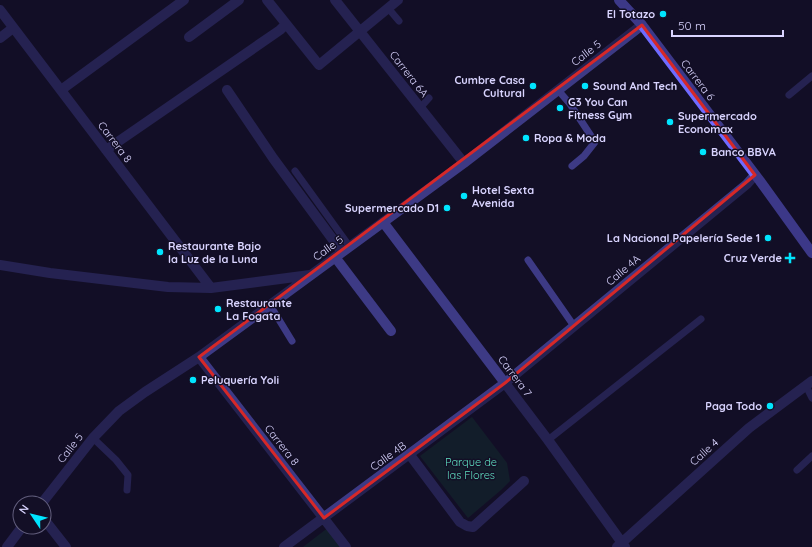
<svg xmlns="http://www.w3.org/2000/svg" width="812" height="547" font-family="Quicksand,sans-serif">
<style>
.green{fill:#12302f}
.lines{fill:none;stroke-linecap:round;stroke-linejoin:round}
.service{stroke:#3d3a85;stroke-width:7}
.minor{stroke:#3d3a85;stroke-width:10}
.secondary{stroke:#6f6bff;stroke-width:10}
.marked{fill:none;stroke:#d62828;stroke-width:3;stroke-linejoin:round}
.poi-dot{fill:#00e5ff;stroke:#130f26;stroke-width:1.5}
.labels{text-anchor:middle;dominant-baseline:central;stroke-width:3;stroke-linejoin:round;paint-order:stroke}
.poi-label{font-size:11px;font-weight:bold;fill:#d9d4ff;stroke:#130f26;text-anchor:start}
.street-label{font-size:11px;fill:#d9d4ff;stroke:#130f26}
.park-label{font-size:11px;fill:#5fe0c0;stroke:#130f26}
</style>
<rect width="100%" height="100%" fill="#130f26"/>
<path class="green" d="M472 417 507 463 510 481 501 490 468 518 420 456Z
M329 527 345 547H303Z"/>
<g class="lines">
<path class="service" d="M388 8 399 21
M558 90 570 104 595 142 584 156 572 166
M789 95 812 76
M420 108 429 98
M295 171 350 247
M528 260 574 326
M270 305 292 341
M806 386 812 398
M93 438 116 460 128 475 127 490
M548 440 701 319
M797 470 812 456"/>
<path class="minor" d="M267 0 319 65 398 0
M335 0 464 163
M0 10 211 288
M189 37 239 0
M0 38 13 28
M61 90 184 0
M227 90 273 158 342 252
M106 150 280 30 286 24
M383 222 548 440 625 547
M335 257 391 331
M0 265 50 273 168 287 211 288 310 275
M199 357 346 547
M410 455 460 522 467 526 473 527 524 481
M42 503 93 438 119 411 145 392 199 357 464 163 642 25
M44 519 66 547
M7 547 22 527
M284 547 505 383 747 184 755 175
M617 547 749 428 812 381"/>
<path class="secondary" d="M619 0 642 25 760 181 812 253"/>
</g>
<path d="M0 0H812V547H0ZM642 25 755 175 505 383 324 518 199 357Z" fill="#130f26" fill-opacity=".55" fill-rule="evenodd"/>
<path class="marked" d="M642 25 755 175 505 383 324 518 199 357Z"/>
<g class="poi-dot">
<circle cx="663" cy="14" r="4"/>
<circle cx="533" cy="86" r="4"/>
<circle cx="585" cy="86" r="4"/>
<circle cx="560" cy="108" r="4"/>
<circle cx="670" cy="122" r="4"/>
<circle cx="526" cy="138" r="4"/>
<circle cx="703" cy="152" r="4"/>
<circle cx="464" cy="196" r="4"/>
<circle cx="447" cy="208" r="4"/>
<circle cx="768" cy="238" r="4"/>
<circle cx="160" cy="252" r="4"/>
<path d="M788 252h4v4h4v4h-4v4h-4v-4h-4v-4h4z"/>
<circle cx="218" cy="309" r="4"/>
<circle cx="193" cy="380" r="4"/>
<circle cx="770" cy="406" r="4"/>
</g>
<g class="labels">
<g class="poi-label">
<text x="655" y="14" text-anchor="end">El Totazo</text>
<text x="525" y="80" text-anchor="end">Cumbre Casa<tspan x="525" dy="13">Cultural</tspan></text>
<text x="593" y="86">Sound And Tech</text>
<text x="568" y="102">G3 You Can<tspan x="568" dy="13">Fitness Gym</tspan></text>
<text x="678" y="116">Supermercado<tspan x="678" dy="13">Economax</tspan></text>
<text x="534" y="138">Ropa &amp; Moda</text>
<text x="711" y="152">Banco BBVA</text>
<text x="472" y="190">Hotel Sexta<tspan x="472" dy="13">Avenida</tspan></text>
<text x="439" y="208" text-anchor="end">Supermercado D1</text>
<text x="760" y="238" text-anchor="end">La Nacional Papelería Sede 1</text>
<text x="168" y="246">Restaurante Bajo<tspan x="168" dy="13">la Luz de la Luna</tspan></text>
<text x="782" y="258" text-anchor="end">Cruz Verde</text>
<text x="226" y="303">Restaurante<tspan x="226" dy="13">La Fogata</tspan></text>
<text x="201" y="380">Peluquería Yoli</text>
<text x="762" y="406" text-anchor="end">Paga Todo</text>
</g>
<g class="street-label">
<text transform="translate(586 53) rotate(-38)">Calle 5</text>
<text transform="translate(409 74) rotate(52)">Carrera 6A</text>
<text transform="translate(698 80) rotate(53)">Carrera 6</text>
<text transform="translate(115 142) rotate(53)">Carrera 8</text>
<text transform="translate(328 248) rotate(-36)">Calle 5</text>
<text transform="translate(623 270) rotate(-40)">Calle 4A</text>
<text transform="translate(515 376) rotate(53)">Carrera 7</text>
<text transform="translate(282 445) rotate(52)">Carrera 8</text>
<text transform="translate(70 448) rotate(-52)">Calle 5</text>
<text transform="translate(704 452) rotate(-42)">Calle 4</text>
<text transform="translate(388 456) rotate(-36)">Calle 4B</text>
</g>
<g class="park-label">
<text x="471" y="462">Parque de<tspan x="471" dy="13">las Flores</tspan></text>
</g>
</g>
<g transform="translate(32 515) rotate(305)"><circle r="19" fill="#130f26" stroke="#625e7d"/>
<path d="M0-3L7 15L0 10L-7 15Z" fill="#00e5ff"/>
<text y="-6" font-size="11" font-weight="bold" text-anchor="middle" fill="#d9d4ff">N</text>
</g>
<path d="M672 30v6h111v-6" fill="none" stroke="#d9d4ff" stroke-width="2"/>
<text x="678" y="30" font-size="12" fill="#d9d4ff" stroke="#130f26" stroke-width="3" paint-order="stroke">50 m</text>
</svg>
